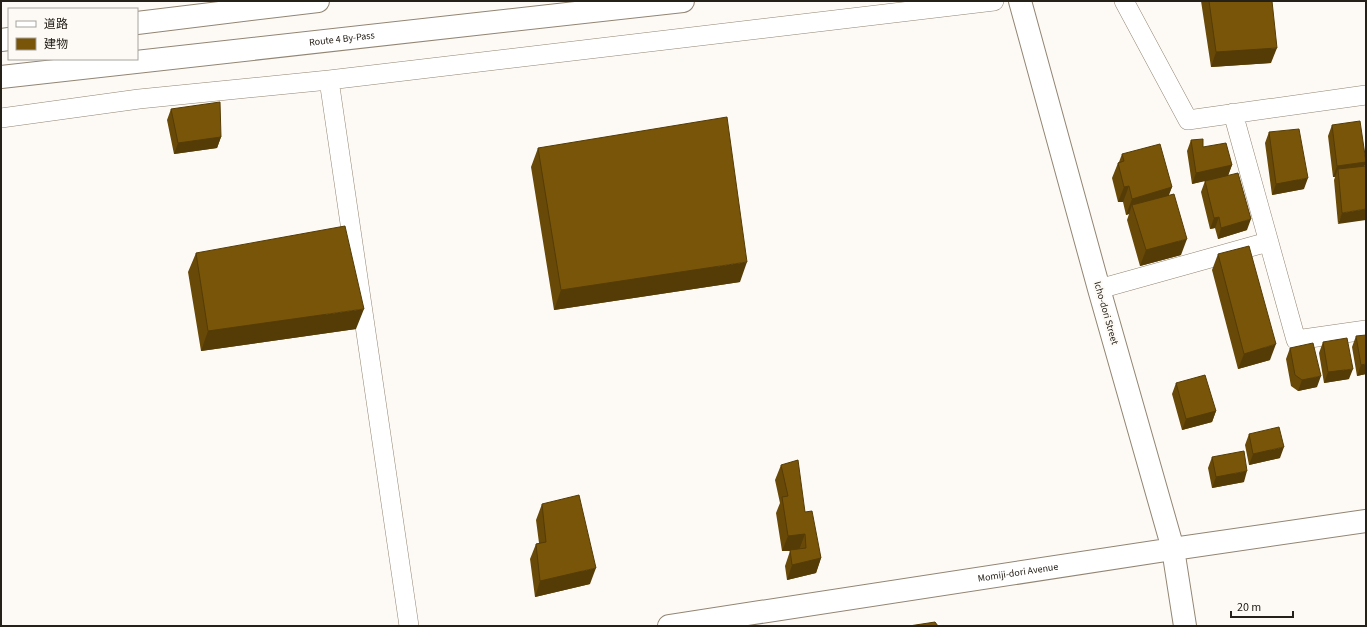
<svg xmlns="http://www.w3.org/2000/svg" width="1367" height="627" font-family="'Source Sans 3','Noto Sans JP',sans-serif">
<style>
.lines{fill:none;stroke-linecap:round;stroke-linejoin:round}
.minor-casing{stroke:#928572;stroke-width:20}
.tertiary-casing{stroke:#928572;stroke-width:24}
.primary-casing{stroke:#928572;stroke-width:24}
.trunk-casing{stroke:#928572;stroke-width:24}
.minor{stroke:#fff;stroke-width:19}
.tertiary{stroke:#fff;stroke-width:22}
.primary{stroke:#fff;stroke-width:22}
.trunk{stroke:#fff;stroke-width:22}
.wall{fill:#684908}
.shaded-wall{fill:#553c06}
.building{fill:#795509;stroke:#553c06}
.labels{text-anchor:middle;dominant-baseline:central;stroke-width:4;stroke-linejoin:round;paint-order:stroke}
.street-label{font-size:10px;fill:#252018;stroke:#fdfaf6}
</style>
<rect width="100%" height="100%" fill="#fdfaf6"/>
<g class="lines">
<defs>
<path id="minor" d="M1124 1 1188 120 1366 95
M329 80 409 626
M1233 113 1296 340 1366 330
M1 118 139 99 329 80 994 1
M1099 289 1268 242"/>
<g id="tertiary">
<path id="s1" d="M669 626 1173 549 1099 289 1020 1"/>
</g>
<path id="primary" d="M1185 626 1173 549 1366 521"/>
<g id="trunk">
<path d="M137 23 318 1"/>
<path d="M1 40 9 39"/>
<path id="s2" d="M1 77 683 1"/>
</g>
</defs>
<use href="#minor" class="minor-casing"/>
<use href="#tertiary" class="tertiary-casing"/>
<use href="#primary" class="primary-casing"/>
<use href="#trunk" class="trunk-casing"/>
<use href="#minor" class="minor"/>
<use href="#tertiary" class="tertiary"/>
<use href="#primary" class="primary"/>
<use href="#trunk" class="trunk"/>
</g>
<path class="wall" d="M1201 1H1272L1271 63 1211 67Z
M171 109 221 137 217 148 174 154 167 120Z
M1332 125 1366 162 1338 224 1334 180 1335 177H1333L1328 136Z
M1269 132 1304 189 1272 195 1265 143Z
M1191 140 1203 147 1232 165 1228 175 1247 230 1218 239 1215 228 1210 229 1201 192 1205 181 1207 180 1192 184 1187 151Z
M538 148 740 282 554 310 531 167Z
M1122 154 1172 187 1168 196 1181 255 1140 266 1127 220 1129 214 1126 215 1123 202H1118L1112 178 1118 163 1119 162Z
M196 253 356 329 201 351 188 272Z
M1218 254 1270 360 1238 369 1212 270Z
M1356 336 1366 374 1357 376 1352 347Z
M1323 342 1349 379 1324 383 1319 353Z
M1290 348 1317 387 1298 391 1291 386 1286 359Z
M1176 383 1216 411 1212 422 1182 430 1172 394Z
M1249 434 1280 458 1249 465 1245 445Z
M1212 457 1244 482 1212 488 1208 468Z
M781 465 805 512 821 558 816 573 787 580 785 566 790 551H782L776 513 780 503 775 480Z
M542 504 590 584 535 597 530 559 536 544 539 543 536 520Z"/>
<path class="shaded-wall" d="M1277 48 1271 63 1211 67 1216 52Z
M221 137 217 148 174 154 178 143Z
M1366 162 1362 173 1338 169 1335 177H1333L1337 166Z
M1232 165 1228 176 1192 184 1196 173Z
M1308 178 1304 189 1272 195 1276 184Z
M1129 186 1123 202H1118L1124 187Z
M1172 187 1166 203 1132 205 1129 214 1126 215 1132 199Z
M1366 209V220L1338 224 1342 213Z
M1219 217 1215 228 1210 229 1214 218Z
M1251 219 1247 230 1218 239 1221 228Z
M1187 239 1181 255 1140 266 1146 250Z
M747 262 740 282 554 310 561 290Z
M364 309 356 329 201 351 208 331Z
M1276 344 1270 360 1238 369 1244 354Z
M1366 364V374L1357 376 1361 365Z
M1353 369 1349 379 1324 383 1328 372Z
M1321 376 1317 387 1298 391 1302 380Z
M1216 411 1212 422 1182 430 1186 419Z
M1284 447 1280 458 1249 465 1253 454Z
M1247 471 1244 482 1212 488 1216 477Z
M805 534 799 550 782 551 788 536Z
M821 558 816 573 787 580 792 565Z
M596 568 590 584 535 597 540 581Z"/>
<path class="building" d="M1209 1H1272L1277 48 1216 52Z
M220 102 221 137 178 143 171 109Z
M727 117 747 262 561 290 538 148Z
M1360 121 1366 162 1337 166 1332 125Z
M1299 129 1308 178 1276 184 1269 132Z
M1203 139V147L1226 143 1232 165 1196 173 1191 140Z
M1160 144 1172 187 1132 199 1129 186 1124 187 1118 163 1124 161 1122 154Z
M1366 166V209L1342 213 1338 169Z
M1238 173 1251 219 1221 228 1219 217 1214 218 1205 181Z
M1174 194 1187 239 1146 250 1132 205Z
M345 226 364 309 208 331 196 253Z
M1249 246 1276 344 1244 354 1218 254Z
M1366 335V364L1361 365 1356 336Z
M1347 338 1353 369 1328 372 1323 342Z
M1313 343 1321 376 1302 380 1295 375 1290 348Z
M1205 375 1216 411 1186 419 1176 383Z
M1279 427 1284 447 1253 454 1249 434Z
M1244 451 1247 471 1216 477 1212 457Z
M798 460 805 512 812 511 821 558 792 565 790 550 806 548 805 534 788 536 782 497 788 496 781 465Z
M579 495 596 568 540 581 536 544 546 542 542 504Z
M935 622 938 626H908H909Z"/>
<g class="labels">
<g class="street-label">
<text stroke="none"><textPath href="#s2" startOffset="343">Route 4 By-Pass</textPath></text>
<text transform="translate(1106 313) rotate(74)">Icho-dori Street</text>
<text stroke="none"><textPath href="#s1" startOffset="353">Momiji-dori Avenue</textPath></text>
</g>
</g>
<rect width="1367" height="627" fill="none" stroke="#252018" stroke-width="4"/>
<rect x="8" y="8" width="130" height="52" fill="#fdfaf6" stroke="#a7a39d"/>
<rect x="16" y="21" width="20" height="6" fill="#ffffff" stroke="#a7a39d"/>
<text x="44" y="28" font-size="12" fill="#252018">道路</text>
<rect x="16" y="38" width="20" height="12" fill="#795509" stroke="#a7a39d"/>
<text x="44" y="48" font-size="12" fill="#252018">建物</text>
<path d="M1231 611v6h62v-6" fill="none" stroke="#252018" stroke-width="2"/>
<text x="1237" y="611" font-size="12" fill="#252018" stroke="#fdfaf6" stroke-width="3" paint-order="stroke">20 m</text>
</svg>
